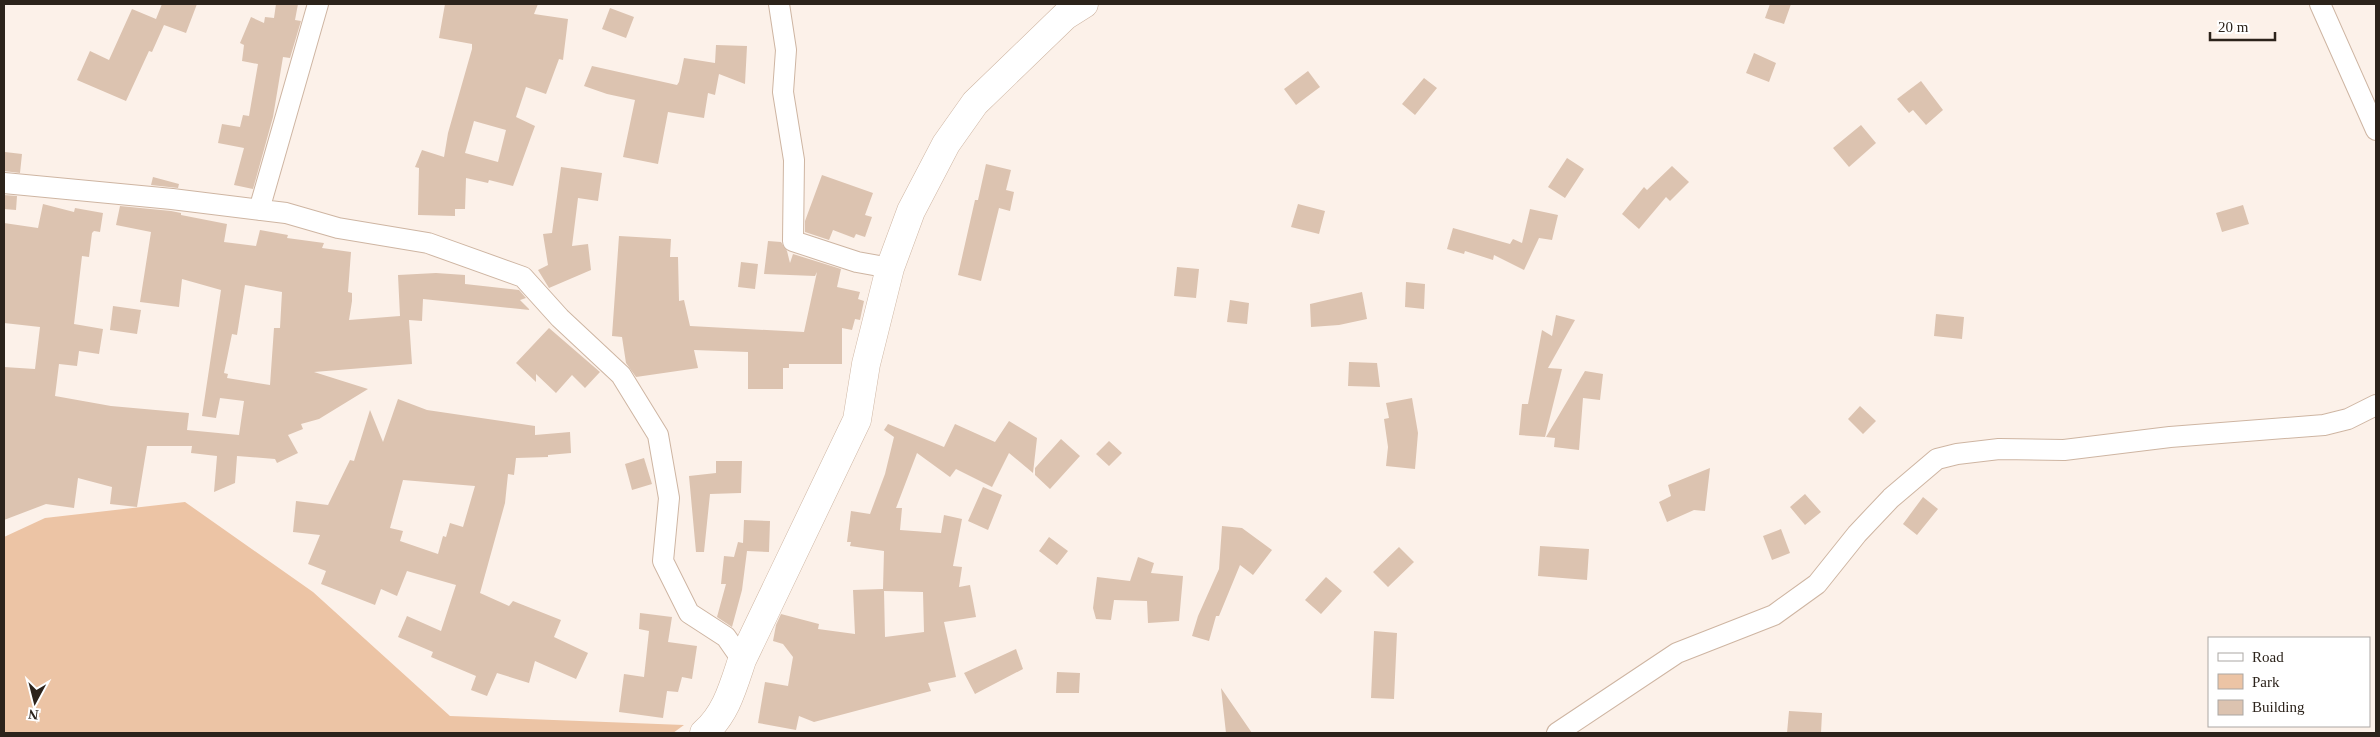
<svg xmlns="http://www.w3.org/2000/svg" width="2380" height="737" font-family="'Times New Roman',serif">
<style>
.green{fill:#ecc4a5}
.building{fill:#dcc3b0;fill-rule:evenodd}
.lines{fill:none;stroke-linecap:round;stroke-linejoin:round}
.street-casing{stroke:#ceb5a2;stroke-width:22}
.primary-casing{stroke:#ceb5a2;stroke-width:29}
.street{stroke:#fff;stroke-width:20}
.primary{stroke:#fff;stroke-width:28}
</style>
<rect width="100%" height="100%" fill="#fcf1e9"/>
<path class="green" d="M185 502 313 592 450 716 684 725 673 733H4V537L45 518Z"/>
<path class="building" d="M162 4H197L186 33 164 25 152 52 149 51 126 101 77 80 90 51 109 60 132 9 156 19Z
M276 4H298L295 20 301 21 290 58 283 57 273 117 253 189 234 185 244 148 218 143 222 124 240 127 243 115 249 116 258 64 242 61 244 45 240 43 251 17 264 23 265 17 274 18Z
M445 4H538L534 14 568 19 563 60 559 59 546 94 526 87 516 117 535 126 513 186 489 180 488 183 466 178 465 209H455V216L418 215 419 168 415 167 422 150 444 157 448 133 472 49V44L439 38ZM474 121 506 130 498 162 465 153Z
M1770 4H1791L1784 24 1765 18Z
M610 8 634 17 626 38 602 29Z
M716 45 747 46 745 84 719 74 715 95 708 93 704 118 668 112 658 164 623 157 635 100 607 94 584 86 592 66 677 85 679 82 684 58 715 63Z
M1754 53 1776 63 1769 82 1746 73Z
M1308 71 1320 87 1296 105 1284 89Z
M1424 78 1437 88 1415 115 1402 104Z
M1921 81 1943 110 1926 125 1913 110 1909 113 1897 99Z
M1861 125 1876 143 1849 167 1833 148Z
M5 152 22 154 20 173 4 171Z
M1567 158 1584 169 1565 198 1548 187Z
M986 164 1011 170 1006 190 1014 192 1010 211 999 208 981 281 958 275 975 200H978Z
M1672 166 1689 182 1670 201 1666 197 1639 229 1622 214 1644 187 1647 190Z
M561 167 602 173 598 201 578 198 572 246 588 244 591 270 549 288 538 270 548 265 543 234 552 233Z
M822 175 873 193 865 215 872 217 865 237 856 234 854 238 833 230 829 240 805 232V221Z
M153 177 179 184 178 188 151 185Z
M4 195 17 196 16 210 4 209Z
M43 204 74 212 75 208 103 213 100 232 94 231 92 233 89 257 82 256 74 324 103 329 99 354 79 351 77 366 59 364 55 396 111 406 189 413 187 430 239 435 244 401 220 398 216 418 202 416 221 290 182 279 179 307 140 302 151 232 116 225 120 206 171 211 181 213V215L227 224 224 242 256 246 260 230 288 235 287 238 324 243 322 248 351 252 348 292 352 293V301L349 320 400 316 398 275 436 273 465 275V284L519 290 526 298 520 300 530 310 423 299 422 321 409 320 412 364 314 372 368 389 319 419 301 424 303 429 288 435 298 453 277 463 275 459 237 456 235 483 214 492 217 456 191 453 192 446H147L137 507 110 504 112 487 78 478 74 508 46 504 4 520V367L35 369 40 327 4 323V223L38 228ZM245 285 282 292 280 328H274L270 385 227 378 228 374 224 373 232 334 237 335Z
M1298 204 1325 211 1319 234 1291 227Z
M2243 205 2249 224 2222 232 2216 213Z
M1530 209 1558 215 1552 240 1539 238 1524 270 1494 255 1493 260 1465 251 1464 254 1447 249 1453 228 1510 244 1513 239 1522 243Z
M619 236 671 239 670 257H678L679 301 684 300 690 326 804 332 817 272 815 276 764 274 768 241 781 242 787 251 790 263 793 254 841 269 837 287 860 292 858 299 864 301 860 320 855 319 852 330 842 328V364H789V368H783V389H748V352L694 350 698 368 636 377 626 363 622 337 612 336Z
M741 262 758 264 755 289 738 287Z
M1177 267 1199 269 1196 298 1174 296Z
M1406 282 1425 284 1424 309 1405 307Z
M1362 292 1367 319 1339 325 1311 327 1310 304Z
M1230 300 1249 303 1247 324 1227 322Z
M113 306 141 310 137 334 110 330Z
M1936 314 1964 317 1962 339 1934 336Z
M1556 315 1575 320 1548 368 1562 369 1545 437 1519 435 1522 404H1528L1542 330 1552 336Z
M549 328 600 372 585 388 572 375 556 393 536 374V382L516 363Z
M1349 362 1377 363 1380 387 1348 386Z
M1585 371 1603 374 1600 400 1583 398 1579 450 1554 447 1555 438 1546 437Z
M1412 398 1418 433 1415 469 1386 466 1388 447 1384 419 1389 418 1386 403Z
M398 399 427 410 535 426V435L570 432 571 453 548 455V457L516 458 514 475 508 474 505 503 480 593 509 606 513 601 561 620 554 637 588 653 576 679 535 661 529 683 497 673 487 696 471 690 476 676 431 657 433 652 398 637 407 616 441 631 456 585 407 571 397 596 381 589 375 605 321 584 326 571 308 564 320 535 293 532 296 501 328 505 350 460 354 461 370 410 383 442ZM403 480 475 486 463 527 450 523 446 537 443 536 438 554 400 541 403 531 390 528Z
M1860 406 1876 421 1863 434 1848 419Z
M1009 421 1037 438 1033 473 1009 453 992 487 956 469 950 477 917 453 896 508H902L900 530 941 533 944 515 962 519 953 566 962 567 959 587 970 585 976 617 944 622 956 677 928 683 931 691 814 722 799 716 796 730 758 723 765 682 788 686 793 657 783 644 773 641 776 625 781 614 819 624 818 629 855 634 853 590 883 589 884 551 850 546 851 542H847L851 511 870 514 885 474 894 437 884 430 888 424 944 447 955 424 995 442ZM884 591 923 592 924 632 885 637Z
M1061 439 1080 456 1050 489 1035 475V468Z
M1109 441 1122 453 1109 466 1096 454Z
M644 458 652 484 632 490 625 464Z
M716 461H742L741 493 710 494 704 552H696L689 476 716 473Z
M1710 468 1705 511 1694 510 1667 522 1659 502 1671 496 1668 485Z
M983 487 1002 495 988 530 968 521Z
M1805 494 1821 512 1805 525 1790 507Z
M1923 497 1938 509 1917 535 1903 524Z
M744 520 770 521 769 552 747 551 742 590 732 627 717 617 726 584H721L724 556 734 557 738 542 743 543Z
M1222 526 1242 528 1272 550 1253 575 1240 565 1219 616H1216L1209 641 1192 636 1198 616 1219 569Z
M1781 529 1790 553 1772 560 1763 536Z
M1049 537 1068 551 1057 565 1039 551Z
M1540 546 1589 549 1587 580 1538 576Z
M1399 547 1414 562 1388 587 1373 572Z
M1138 557 1154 563 1151 573 1183 576 1179 621 1148 623 1147 601 1114 600 1111 620 1096 619 1093 608 1097 577 1130 581Z
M1326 577 1342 591 1321 614 1305 600Z
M640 613 672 617 668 642 697 646 692 679 682 677 678 692 667 691 663 718 619 712 624 674 644 677 649 631 639 629Z
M1374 631 1397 633 1394 699 1371 698Z
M1016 649 1023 669 975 694 964 673Z
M1057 672 1080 673 1079 693H1056Z
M1221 688 1252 733H1226Z
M1789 711 1822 713 1821 733H1787Z"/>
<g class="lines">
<defs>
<path id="street" d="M779 4 786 50 783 92 794 160 793 241 857 262 890 268
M2320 4 2376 130
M4 183 172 199 286 213 338 228 428 243 523 277 560 318 621 375 658 435 669 498 663 561 689 613 726 637 742 660
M259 210 318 4
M1557 733 1677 653 1774 615 1817 584 1857 534 1891 498 1937 459 1957 454 1999 449 2064 450 2170 437 2324 425 2348 419 2376 405"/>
<path id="primary" d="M704 733C726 714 733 687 742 660L857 420 866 364 890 268 911 211 946 144 975 103 1065 16 1084 4"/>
</defs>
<use href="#street" class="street-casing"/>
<use href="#primary" class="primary-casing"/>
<use href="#street" class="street"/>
<use href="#primary" class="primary"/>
</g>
<rect width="2380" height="737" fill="none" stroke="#2c231b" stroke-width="10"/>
<rect x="2208" y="637" width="162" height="90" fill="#ffffff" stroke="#aba7a4"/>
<rect x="2218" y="653" width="25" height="8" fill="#ffffff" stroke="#aba7a4"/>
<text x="2252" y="662" font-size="15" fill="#2c231b">Road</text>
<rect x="2218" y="674" width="25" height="15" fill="#ecc4a5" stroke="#aba7a4"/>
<text x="2252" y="687" font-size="15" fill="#2c231b">Park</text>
<rect x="2218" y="700" width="25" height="15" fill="#dcc3b0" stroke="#aba7a4"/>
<text x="2252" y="712" font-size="15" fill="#2c231b">Building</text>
<g transform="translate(35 702) rotate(187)" stroke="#ffffff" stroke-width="4" paint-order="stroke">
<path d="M0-4L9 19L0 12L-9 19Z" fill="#2c231b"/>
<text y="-8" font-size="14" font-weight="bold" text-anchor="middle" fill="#2c231b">N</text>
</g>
<path d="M2210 32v8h65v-8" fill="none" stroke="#2c231b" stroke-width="2.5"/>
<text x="2218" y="32" font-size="15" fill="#2c231b" stroke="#ffffff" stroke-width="4" paint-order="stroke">20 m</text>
</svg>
